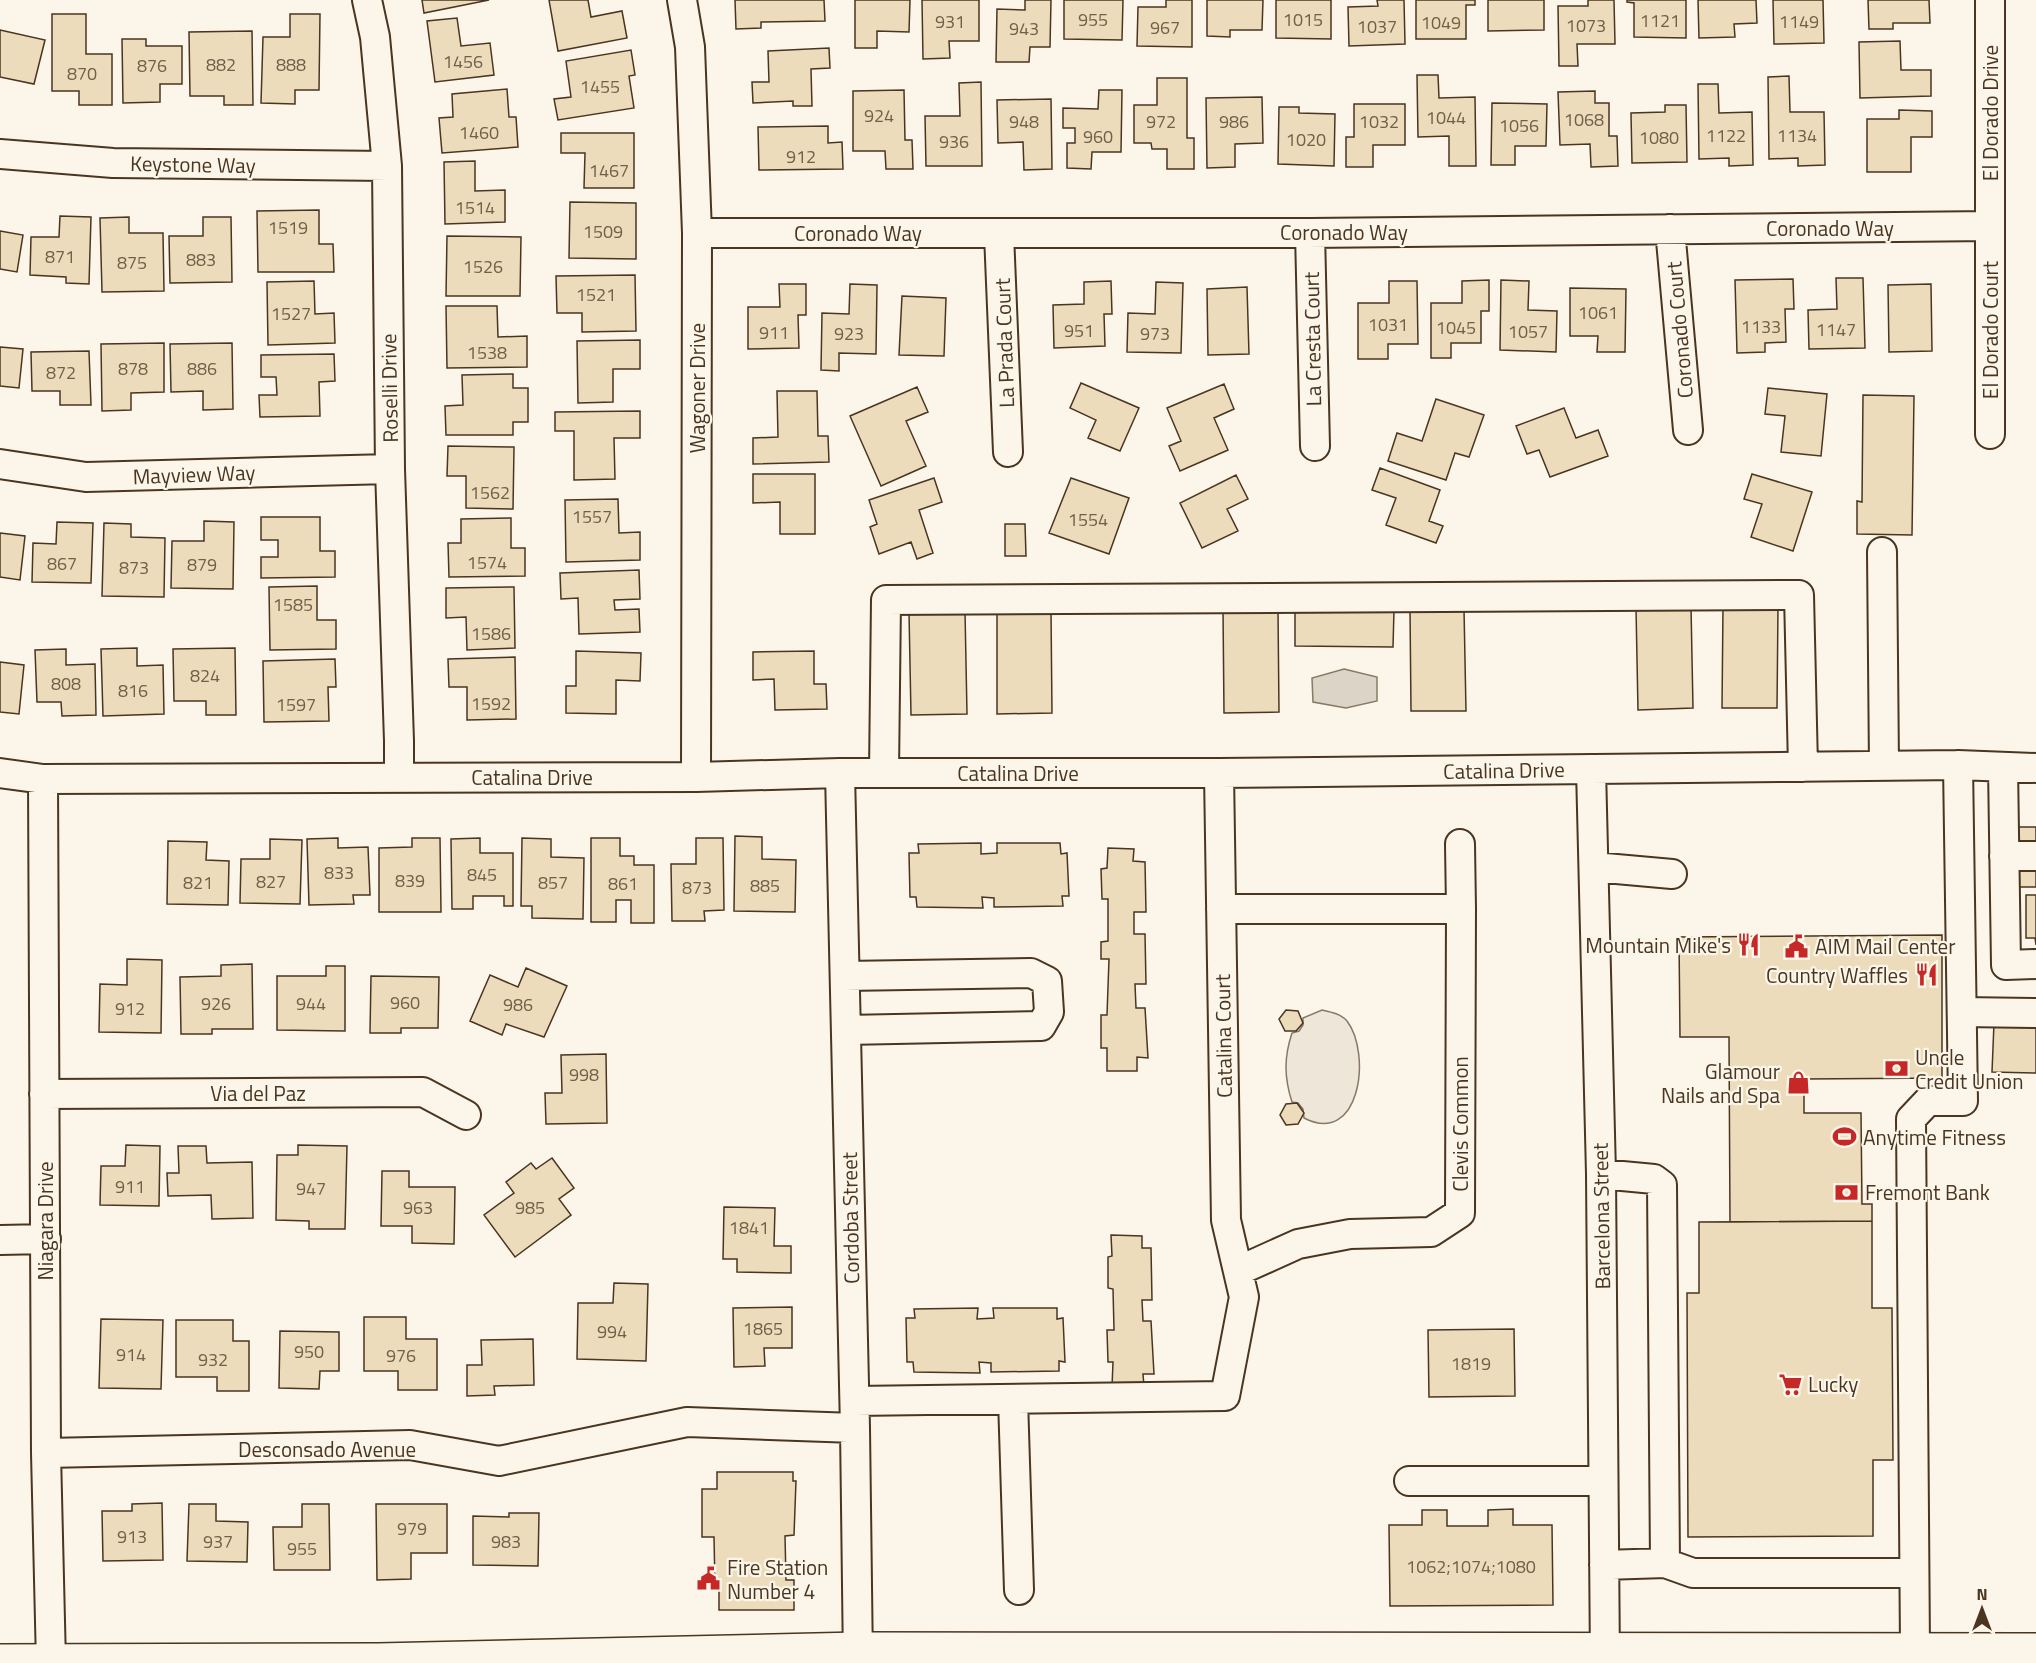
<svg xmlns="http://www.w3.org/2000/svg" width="2036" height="1663" font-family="'Titillium Web',sans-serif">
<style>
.green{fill:#ede6d9;stroke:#887966;stroke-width:1.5}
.water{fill:#dcd4c6;stroke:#887966;stroke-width:1.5}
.building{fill:#ecdcbc;stroke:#4a3520;stroke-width:1.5}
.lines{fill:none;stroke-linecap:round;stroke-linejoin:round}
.minor-casing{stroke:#4a3520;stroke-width:32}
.major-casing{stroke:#4a3520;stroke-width:36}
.minor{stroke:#fbf6e9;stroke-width:28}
.major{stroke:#fbf6e9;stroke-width:33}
.labels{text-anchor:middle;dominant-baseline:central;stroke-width:4.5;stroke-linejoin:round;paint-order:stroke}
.number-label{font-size:18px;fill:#725f47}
.street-label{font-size:21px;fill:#4a3520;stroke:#fbf6e9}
.poi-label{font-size:21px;fill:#4a3520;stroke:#fbf6e9;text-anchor:start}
</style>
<rect width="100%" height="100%" fill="#fbf6e9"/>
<path class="green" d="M1322 1010C1331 1012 1341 1014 1347 1021 1372 1054 1360 1147 1304 1118L1303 1109 1298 1103 1292 1102C1284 1077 1284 1057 1292 1033L1299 1031 1303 1025V1018Z"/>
<path class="water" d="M1344 669 1377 677V701L1346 708 1313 702 1312 678Z"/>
<path class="building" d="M422 0H489L424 13Z
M549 0H588L591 17 622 11 627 38 558 51Z
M735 0H824L825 21 761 22V28L736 29Z
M855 0H910L909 32 877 31V48H855Z
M922 0H979V41H949L950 58 923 59Z
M1025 0H1051L1050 47H1030L1029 62H996L997 9 1025 10Z
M1064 0H1123L1122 40 1064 39Z
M1166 0H1192V47L1137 46 1138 7H1166Z
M1207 0H1263L1262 30H1230V37L1207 36Z
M1276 0H1331V39L1276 38Z
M1377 0H1404L1405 44 1349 46 1348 7 1378 6Z
M1416 0H1475V5H1466V39H1416Z
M1488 0H1544V30L1488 31Z
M1588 0H1614L1615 44H1577L1578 66H1559L1558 6H1588Z
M1627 0H1686V38L1634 37V3L1627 2Z
M1698 0H1756L1757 23 1734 24 1735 37 1699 38Z
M1773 0H1823L1824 43 1774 44Z
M1868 0H1929L1930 23H1893V29H1869Z
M52 14H86V54H112V105H79V91H52Z
M290 14H320L319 90H295V104L261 103 263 37H290Z
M457 18 461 46 490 43 494 75 435 82 427 21Z
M0 30 45 40 34 84 0 77Z
M252 31 253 105H224V96H190L189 32Z
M122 39H146V46H182V84H160V102L123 103Z
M1900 41 1901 70H1931V96L1860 98 1859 42Z
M829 48 830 68 811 69 812 106H793V101L753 103 752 82H769L768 51Z
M631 50 635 75 629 76 634 108 558 120 554 99 571 97 566 61Z
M1417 75H1438L1439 98 1475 97 1476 166H1449V136L1418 137Z
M1789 76 1790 112H1824L1825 165 1798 166V158L1769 159 1768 77Z
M1157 78H1187V138H1194V169H1167V149H1152L1151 143H1134V105H1157Z
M981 82 982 166H926L925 116H960L959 83Z
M1698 84H1718L1719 113 1752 112 1753 165 1729 166V158L1699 159Z
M507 89 509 117H516L518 147 442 153 439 118 453 117 452 94Z
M904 90 905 140H912L913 169H886L885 151H853V91Z
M1099 90H1122L1121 152H1092L1091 169 1067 168V143H1075V128H1063V108L1098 109Z
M1595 91V103H1609V136H1617L1618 166 1591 167 1590 144 1560 145 1558 92Z
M1262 97 1263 143 1235 144V167L1207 168 1206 98Z
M1051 99 1052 169 1024 170 1023 142 998 143 997 100Z
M1492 103 1547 104 1546 146H1515V165H1491Z
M1354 104H1405V145H1373V167H1346V137H1354Z
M1665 105H1686L1687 162 1632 163 1631 113 1665 112Z
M1279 107H1299V113L1335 114 1334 166 1278 164Z
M1899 110 1932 111V137H1911V172H1867V119H1899Z
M828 126V143L842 142 843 169 759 170 758 127Z
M561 133H634V188H584L585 153H561Z
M475 161V191L505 190V222L445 224 444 162Z
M570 202 636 203V259L569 258Z
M319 210V244H333L334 272H258L257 211Z
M60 216 91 217 89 284 66 283V277L30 275 31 237H59Z
M129 217V233H163L164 291 102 292 100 218Z
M203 217H231L232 282 170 283 169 236H203Z
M0 231 23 235 17 272 0 269Z
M447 236 521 237 520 296H446Z
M635 275 636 331 582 332V313H557L556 276Z
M1836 278H1863L1865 348 1809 349 1808 310 1837 309Z
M1793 279 1794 309H1785L1786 342 1765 343V352L1737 353 1735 280Z
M1489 280V311H1481V343H1451V358H1431V303H1462V281Z
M1501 280 1529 281 1528 310 1557 311 1556 352 1500 350Z
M314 281 315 314 334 313 335 343 268 345 267 282Z
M1111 281 1112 314H1104L1105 346 1054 348 1053 305 1084 304V282Z
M1389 281H1417L1418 344H1388V359H1358V303H1389Z
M1156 282 1183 283 1181 353 1127 352 1128 313 1155 314Z
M779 284H806V315H798L799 348 748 349V307H780Z
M850 284 877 285 876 354 839 353V371L821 370 822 313 849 314Z
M1931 284 1932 351 1889 352 1888 285Z
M1247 287 1249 354 1208 355 1207 289Z
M1570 288 1626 289 1625 352H1597L1598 336H1570Z
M902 296 946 298 944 356 899 355Z
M446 306H497L498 337 527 336V367L447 368Z
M640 340V369H613V402L578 403 577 341Z
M164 343V392L131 393V410L102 411 101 344Z
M232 343 233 409 203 410V391L171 392 170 344Z
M0 347 23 349 19 388 0 386Z
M89 351 91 405H60V391H32L31 352Z
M334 354 335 381 319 382 320 416 260 417 259 395H277L276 377H261V355Z
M513 374V388H528V422H513V435H446L445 406 463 405 462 375Z
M1081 383 1139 408 1120 451 1088 438 1096 420 1070 408Z
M1224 384 1234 409 1214 418 1228 450 1180 471 1169 446 1181 441 1167 408Z
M917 387 928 412 906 421 926 466 881 486 850 416Z
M1768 388 1827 394 1821 456 1781 452 1785 416 1765 414Z
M777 391H817L818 436H828L829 462 753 464V438L778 437Z
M1863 395 1914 396 1912 535 1857 534V501L1862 502Z
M1436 399 1484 415 1469 457 1455 453 1446 480 1388 461 1397 433 1422 441Z
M1564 408 1576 438 1598 430 1608 456 1550 477 1539 450 1527 454 1516 426Z
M640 411V438H614L615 479 574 480V431H555V412Z
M448 446 514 447 513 509 466 508V476H447Z
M1380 468 1440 490 1429 521 1443 526 1436 543 1386 525 1396 498 1372 490Z
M753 474H815V534H780V502L753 503Z
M1752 474 1812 492 1793 551 1751 537 1762 504 1744 499Z
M1236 475 1248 499 1227 509 1238 531 1202 548 1180 503Z
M934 478 942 502 919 510 933 553 917 559 911 542 879 554 870 527 877 524 869 500Z
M1071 478 1129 498 1109 554 1049 533Z
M618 499 619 533 640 532V560L566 562 565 500Z
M261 517H320V551H335V577L261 578V557H278V540H261Z
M511 518V548H525V576L449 577 448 543H461V519Z
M204 521 234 522 233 589 171 588 172 541H204Z
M57 522 93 523 91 583 32 582 33 543 56 544Z
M104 523 131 524V537L165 538 164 597 102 596Z
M1005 524H1025L1026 556H1005Z
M0 533 25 536 20 580 0 577Z
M639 570 640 599 614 600 615 610 639 609 640 632 579 634 578 598 561 599 560 573Z
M317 586V620H336V649L270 650 269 587Z
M514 587 515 648 467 650 466 617 446 618V588Z
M1723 606 1778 607 1777 708H1722Z
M1691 607 1693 708 1638 710 1636 608Z
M1410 609H1464L1466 711H1411Z
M1223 610H1278L1279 712 1224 713Z
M1295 610H1394L1393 647 1295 646Z
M965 611 967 714 911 715 909 612Z
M997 611H1051L1052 713 997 714Z
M137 648V666L163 665 164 714 103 716 101 649Z
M235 648 236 715H206V701H174L173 649Z
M66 649V665L95 664 96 715 62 716 61 702H37L35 650Z
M576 651 641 653 640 681 616 680V714L566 713V686H576Z
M814 651V684H826L827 709 775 710 774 679 753 680V652Z
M515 657 516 719 467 720V687H449L448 659Z
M335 659 336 687H328L329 721 264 722 263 661Z
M0 662 24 665 19 714 0 712Z
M2018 827H2036V887H2019Z
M735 836 762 837V859L796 860 795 912 734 911Z
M338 838V848L368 847 370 895H353L354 904 309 905 307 839Z
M412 838H440L441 912H379V848L412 847Z
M480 838V853H513V906H504V896H473V909H452L451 839Z
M522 838 551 839V857L584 858 583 919 532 918V906H521Z
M591 838H620V856H634V865H654V923H631V900H616V922H591Z
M696 838H723L724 910 704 911 705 921H672L671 864H696Z
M270 839 302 840 300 904 240 903 241 859H270Z
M168 841 207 842 206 860 229 861 228 905 167 904Z
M981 843V854L997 853V843H1060L1061 854 1067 853 1069 896H1062L1063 906 994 907V898L982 897 983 908 917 907 916 897H910L909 853H919L918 844Z
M1108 848 1134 849 1133 861 1145 862 1146 912H1134V934H1145L1146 984H1135L1136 1008H1145L1148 1058 1137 1057V1071H1107V1048H1101V1015H1107L1109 959H1101V942L1108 941V899H1102L1101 869 1107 868Z
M2026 895H2036V945L2035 938H2026Z
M1942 935V1078L1804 1079V1113H1861L1862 1204H1872V1221L1730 1222 1729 1037H1680L1679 937Z
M127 959 162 960 161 1033 99 1032 100 984 127 985Z
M252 964 253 1029H212V1034H181L180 977 221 976V965Z
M326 966H345V1031L277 1030V976H326Z
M526 968 567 986 544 1037 506 1024 502 1035 470 1021 490 975 518 987Z
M371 976 439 977 438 1028H401V1033H370Z
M1286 1010 1298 1011 1303 1023 1296 1031H1285L1279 1019Z
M1994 1023H2036V1073L1992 1072Z
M606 1054 607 1123 546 1124 545 1093H562L561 1055Z
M1297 1103 1304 1113 1298 1124 1286 1125 1280 1115 1286 1104Z
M126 1145 160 1146 159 1206 100 1205 101 1166H125Z
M298 1145 347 1146 345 1229H309V1221L276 1220 277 1155H298Z
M178 1146H206L207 1163 252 1162 253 1218 212 1219 211 1195 168 1196 167 1173H179Z
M552 1158 574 1188 559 1199 571 1215 515 1257 484 1215 514 1193 506 1182 531 1163 536 1169Z
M382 1171H409V1187H455L454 1244 412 1243V1226H381Z
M724 1207 775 1208 774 1246H791V1273L737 1272V1259H723Z
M1872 1221V1308H1892L1893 1460H1873V1536L1688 1537 1687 1293H1699V1222Z
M1111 1235 1142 1236V1248H1151L1152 1300H1142L1143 1321H1151L1154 1374H1143L1144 1387H1112L1113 1362H1108L1107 1330H1114L1113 1289 1108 1288V1257L1112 1256Z
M614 1283 648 1284 646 1361 577 1359 578 1303H613Z
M792 1307V1348H764L765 1366 734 1367 733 1308Z
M978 1308 977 1319 994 1318 993 1308H1057V1319L1063 1318 1065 1362 1059 1361V1371L991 1372V1363L979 1362 980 1373 914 1372 913 1362H907L906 1318H915L914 1309Z
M364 1317H406V1339H437V1390H398V1371H364Z
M101 1319 163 1320 161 1389 99 1388Z
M176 1320H233V1341H249V1391H217V1377H176Z
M1514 1329 1515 1396 1429 1397 1428 1330Z
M280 1331 339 1332V1371H320L319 1389 279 1388Z
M533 1339 534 1385 494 1386 495 1395 467 1396V1365H482L481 1340Z
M717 1472H793V1481H796L794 1535 785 1536 786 1580H794V1610H719V1586H715L714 1537H702V1489H717Z
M162 1503 163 1560 103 1561 102 1511H132V1504Z
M189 1504H216V1521L248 1522 247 1562 187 1561Z
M302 1504H329L330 1570H274L273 1527H302Z
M376 1504H447V1553H411V1579L377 1580Z
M1513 1509V1525H1552L1553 1605 1390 1606 1389 1525H1422V1510H1447V1526H1488V1510Z
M509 1513H539L538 1566 473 1565V1516L509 1517Z"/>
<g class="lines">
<defs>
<path id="minor" d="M367 0 375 37 387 166 390 469 399 741V777
M682 0 690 47 697 233 696 777
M1990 0V434
M0 154 113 163 387 166
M1670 229 1688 430
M697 233H1310L1990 226
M1310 233 1315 446
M999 234 1008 452
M0 464 86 477 390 469
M1882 552 1884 766
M2003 767 2006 965 2036 964
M1591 769 1601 1174 1605 1663
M0 773 43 779 696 777 840 773H1219L1958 765 2036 768
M840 773 855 1428 858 1663
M884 773 886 600 1799 595 1803 767
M43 779 46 1453 51 1663
M1460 844 1461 909
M2004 856H2036
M1594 867 1672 874
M1221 909H1461L1460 1213 1431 1232 1350 1234 1298 1244 1238 1271
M845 976 1031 973 1047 981 1049 1012 1041 1026 846 1030
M1962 1012 2036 1013
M44 1094 423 1092 466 1115
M1601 1174 1654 1179 1662 1185 1665 1563
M0 1240 46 1239
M1013 1399 1019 1590
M855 1401 1225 1396 1244 1297 1226 1220 1219 773
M46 1453 410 1445 499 1461 687 1422 855 1428
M1409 1481H1603
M1604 1565 1665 1563 1693 1573H1914
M1915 1649 1911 1119 1928 1101H1963L1958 765"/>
<path id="major" d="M0 1661 378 1660 858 1649 2036 1650"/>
</defs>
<use href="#minor" class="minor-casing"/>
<use href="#major" class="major-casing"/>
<use href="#minor" class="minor"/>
<use href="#major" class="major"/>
</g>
<defs>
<symbol id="restaurant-bare" viewBox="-9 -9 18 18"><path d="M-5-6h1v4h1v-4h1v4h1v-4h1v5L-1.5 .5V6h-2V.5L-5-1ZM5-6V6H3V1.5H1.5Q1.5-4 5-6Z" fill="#c62828" stroke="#fbf6e9" stroke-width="2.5" paint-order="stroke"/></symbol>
<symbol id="civic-bare" viewBox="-9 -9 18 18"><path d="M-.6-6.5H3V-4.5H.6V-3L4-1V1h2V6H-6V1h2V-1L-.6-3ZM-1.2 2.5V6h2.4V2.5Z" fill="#c62828" stroke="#fbf6e9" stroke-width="2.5" paint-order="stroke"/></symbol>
<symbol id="bank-bare" viewBox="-9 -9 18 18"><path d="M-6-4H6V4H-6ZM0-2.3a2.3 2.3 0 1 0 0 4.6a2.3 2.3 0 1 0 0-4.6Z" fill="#c62828" stroke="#fbf6e9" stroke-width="2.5" paint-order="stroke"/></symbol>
<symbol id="shop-bare" viewBox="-9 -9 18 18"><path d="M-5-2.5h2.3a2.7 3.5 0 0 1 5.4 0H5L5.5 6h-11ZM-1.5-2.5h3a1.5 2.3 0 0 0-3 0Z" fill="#c62828" stroke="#fbf6e9" stroke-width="2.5" paint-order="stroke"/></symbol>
<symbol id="stadium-bare" viewBox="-9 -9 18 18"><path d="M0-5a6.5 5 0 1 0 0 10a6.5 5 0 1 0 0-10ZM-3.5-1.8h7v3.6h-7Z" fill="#c62828" stroke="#fbf6e9" stroke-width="2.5" paint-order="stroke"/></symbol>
<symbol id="supermarket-bare" viewBox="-9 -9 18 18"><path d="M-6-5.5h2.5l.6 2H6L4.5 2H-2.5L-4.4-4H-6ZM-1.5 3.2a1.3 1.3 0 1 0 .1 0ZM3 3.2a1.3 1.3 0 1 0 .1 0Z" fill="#c62828" stroke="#fbf6e9" stroke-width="2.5" paint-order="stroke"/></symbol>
</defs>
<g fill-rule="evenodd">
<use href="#restaurant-bare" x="1732" y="928" width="33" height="33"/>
<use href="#civic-bare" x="1780" y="930" width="33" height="33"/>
<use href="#restaurant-bare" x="1910" y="958" width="33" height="33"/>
<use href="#bank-bare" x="1880" y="1052" width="33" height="33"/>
<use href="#shop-bare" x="1782" y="1066" width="33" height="33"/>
<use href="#stadium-bare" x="1828" y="1120" width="33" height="33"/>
<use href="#bank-bare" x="1830" y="1176" width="33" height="33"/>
<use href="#supermarket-bare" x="1774" y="1368" width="33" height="33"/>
<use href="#civic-bare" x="692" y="1562" width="33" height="33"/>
</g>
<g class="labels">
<g class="number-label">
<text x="1093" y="19">955</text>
<text x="1303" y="19">1015</text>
<text x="1660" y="20">1121</text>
<text x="950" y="21">931</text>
<text x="1799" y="21">1149</text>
<text x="1441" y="22">1049</text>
<text x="1586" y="25">1073</text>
<text x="1377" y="26">1037</text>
<text x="1165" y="27">967</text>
<text x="1024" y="28">943</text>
<text x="463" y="61">1456</text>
<text x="221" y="64">882</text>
<text x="291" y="64">888</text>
<text x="152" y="65">876</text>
<text x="82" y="73">870</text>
<text x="600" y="86">1455</text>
<text x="879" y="115">924</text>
<text x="1446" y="117">1044</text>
<text x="1584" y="119">1068</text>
<text x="1024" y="121">948</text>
<text x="1161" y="121">972</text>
<text x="1234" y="121">986</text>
<text x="1379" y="121">1032</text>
<text x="1519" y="125">1056</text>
<text x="479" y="132">1460</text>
<text x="1726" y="135">1122</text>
<text x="1797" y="135">1134</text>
<text x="1098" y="136">960</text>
<text x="1659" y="137">1080</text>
<text x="1306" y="139">1020</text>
<text x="954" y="141">936</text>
<text x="801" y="156">912</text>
<text x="609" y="170">1467</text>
<text x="475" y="207">1514</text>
<text x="288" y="227">1519</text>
<text x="603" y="231">1509</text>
<text x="60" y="256">871</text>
<text x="201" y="259">883</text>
<text x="132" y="262">875</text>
<text x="483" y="266">1526</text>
<text x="596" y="294">1521</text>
<text x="1598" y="312">1061</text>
<text x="291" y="313">1527</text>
<text x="1388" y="324">1031</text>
<text x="1761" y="326">1133</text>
<text x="1456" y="327">1045</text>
<text x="1836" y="329">1147</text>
<text x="1079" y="330">951</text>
<text x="1528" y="331">1057</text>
<text x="774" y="332">911</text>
<text x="849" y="333">923</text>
<text x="1155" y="333">973</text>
<text x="487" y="352">1538</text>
<text x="133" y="368">878</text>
<text x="202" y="368">886</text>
<text x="61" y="372">872</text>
<text x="490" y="492">1562</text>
<text x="592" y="516">1557</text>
<text x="1088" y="519">1554</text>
<text x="487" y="562">1574</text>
<text x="62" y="563">867</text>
<text x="202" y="564">879</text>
<text x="134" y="567">873</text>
<text x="293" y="604">1585</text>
<text x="491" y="633">1586</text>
<text x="205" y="675">824</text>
<text x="66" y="683">808</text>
<text x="133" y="690">816</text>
<text x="491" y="703">1592</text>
<text x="296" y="704">1597</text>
<text x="339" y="872">833</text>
<text x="482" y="874">845</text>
<text x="410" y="880">839</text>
<text x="271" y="881">827</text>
<text x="198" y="882">821</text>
<text x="553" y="882">857</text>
<text x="623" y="883">861</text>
<text x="765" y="885">885</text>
<text x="697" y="887">873</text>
<text x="405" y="1002">960</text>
<text x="216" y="1003">926</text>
<text x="311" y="1003">944</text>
<text x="518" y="1004">986</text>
<text x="130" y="1008">912</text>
<text x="584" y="1074">998</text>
<text x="130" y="1186">911</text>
<text x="311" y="1188">947</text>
<text x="418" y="1207">963</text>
<text x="530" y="1207">985</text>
<text x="749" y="1227">1841</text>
<text x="763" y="1328">1865</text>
<text x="612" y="1331">994</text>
<text x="309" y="1351">950</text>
<text x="131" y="1354">914</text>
<text x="401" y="1355">976</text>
<text x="213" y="1359">932</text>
<text x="1471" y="1363">1819</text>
<text x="412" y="1528">979</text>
<text x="132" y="1536">913</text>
<text x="218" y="1541">937</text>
<text x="506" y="1541">983</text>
<text x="302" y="1548">955</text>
<text x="1471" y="1566">1062;1074;1080</text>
</g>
<g class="street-label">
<text transform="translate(1990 113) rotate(-90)">El Dorado Drive</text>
<text transform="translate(193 164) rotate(1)">Keystone Way</text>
<text x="1830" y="228">Coronado Way</text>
<text x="1344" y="232">Coronado Way</text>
<text x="858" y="233">Coronado Way</text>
<text transform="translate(1679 330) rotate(-95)">Coronado Court</text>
<text transform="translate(1990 330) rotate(-90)">El Dorado Court</text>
<text transform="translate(1312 339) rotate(-91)">La Cresta Court</text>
<text transform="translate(1004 343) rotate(-92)">La Prada Court</text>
<text transform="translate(389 388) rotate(-91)">Roselli Drive</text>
<text transform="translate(697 388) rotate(-90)">Wagoner Drive</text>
<text transform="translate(194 474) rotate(-2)">Mayview Way</text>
<text transform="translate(1504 770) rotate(-1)">Catalina Drive</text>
<text x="1018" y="773">Catalina Drive</text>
<text x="532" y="777">Catalina Drive</text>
<text transform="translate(1223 1036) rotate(-91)">Catalina Court</text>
<text x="258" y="1093">Via del Paz</text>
<text transform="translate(1460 1124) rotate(-90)">Clevis Common</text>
<text transform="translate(1601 1216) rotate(-91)">Barcelona Street</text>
<text transform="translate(850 1218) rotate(-91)">Cordoba Street</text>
<text transform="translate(45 1221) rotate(-90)">Niagara Drive</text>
<text x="327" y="1449">Desconsado Avenue</text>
</g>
<g class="poi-label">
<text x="1731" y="945" text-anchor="end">Mountain Mike's</text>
<text x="1815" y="946">AIM Mail Center</text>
<text x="1908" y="975" text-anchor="end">Country Waffles</text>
<text x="1915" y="1057">Uncle<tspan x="1915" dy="24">Credit Union</tspan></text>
<text x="1780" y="1071" text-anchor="end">Glamour<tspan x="1780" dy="24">Nails and Spa</tspan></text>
<text x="1863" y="1137">Anytime Fitness</text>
<text x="1865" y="1192">Fremont Bank</text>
<text x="1808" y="1384">Lucky</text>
<text x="727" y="1567">Fire Station<tspan x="727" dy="24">Number 4</tspan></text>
</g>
</g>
<g transform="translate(1982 1609)" stroke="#fbf6e9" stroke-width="4.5" paint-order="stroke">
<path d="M0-4.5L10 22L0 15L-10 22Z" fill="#4a3520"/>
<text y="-9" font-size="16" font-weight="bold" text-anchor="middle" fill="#4a3520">N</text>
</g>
</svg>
